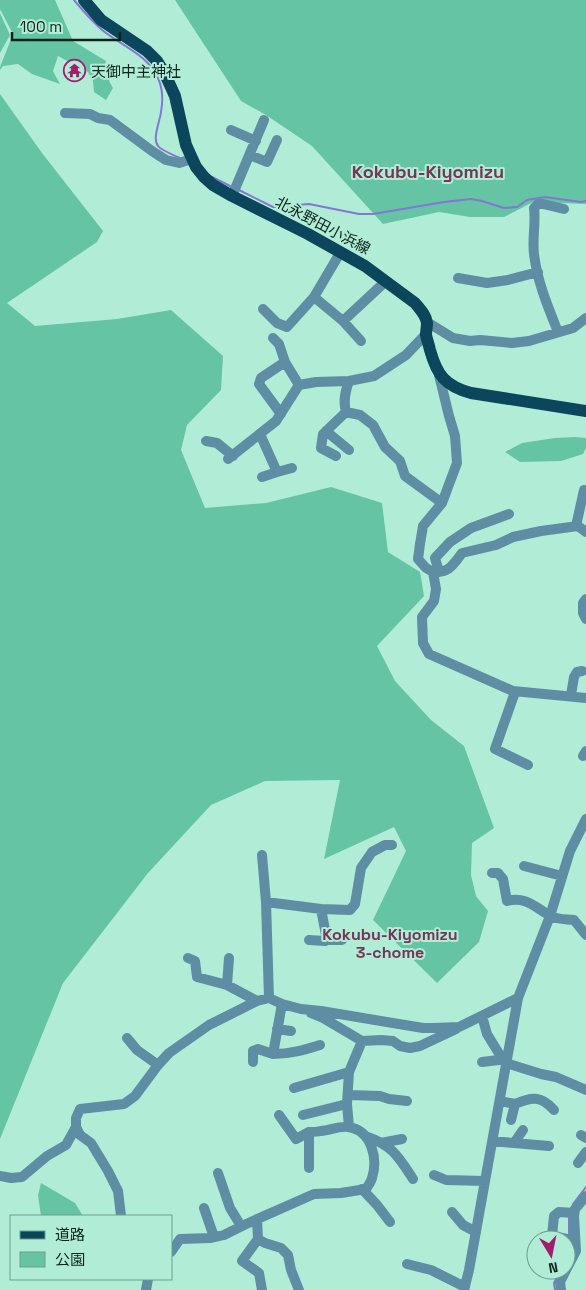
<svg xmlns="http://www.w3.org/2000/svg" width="586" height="1290" font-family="'Space Grotesk','Noto Sans JP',sans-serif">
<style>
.green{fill:#65c4a4}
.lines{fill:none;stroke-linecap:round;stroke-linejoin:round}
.stream{stroke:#8577d1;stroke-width:2}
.minor{stroke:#5f8da3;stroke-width:10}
.major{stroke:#0b465c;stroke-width:12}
.labels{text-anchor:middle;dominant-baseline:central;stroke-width:4;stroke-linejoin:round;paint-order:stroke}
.poi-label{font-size:15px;fill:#0c241c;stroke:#b1edd6;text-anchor:start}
.street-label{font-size:15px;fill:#0c241c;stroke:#b1edd6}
.neighbourhood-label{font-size:16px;font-weight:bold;fill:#753557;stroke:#b1edd6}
.quarter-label{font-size:18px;font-weight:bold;fill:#753557;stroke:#b1edd6}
</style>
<rect width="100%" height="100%" fill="#b1edd6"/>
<path class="green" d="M0 0H55L73 41 106 61 102 74 111 77 109 81 113 88 106 100 94 92 93 81 88 72 58 56 53 71 60 84 32 74 18 64 3 66 0 70V67L13 34 1 11 0 10Z
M175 0H586V204L533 202 504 217H470L439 212 383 224 312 146 266 115 241 101Z
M0 13 10 35 0 53Z
M0 94 42 153 103 231 97 242 7 303 35 326 117 319 171 310 223 356 221 390 187 425 181 450 205 508 266 503 331 487 382 503 388 552 420 572 424 596 377 646 395 681 431 720 464 746 494 828 472 843 471 875 476 896 488 911 479 942 437 983 373 920 406 851 394 827 324 859 340 780 265 781 211 805 148 873 63 983 0 1139Z
M575 437 586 438V448L583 454 561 461 520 462 505 452 522 443 555 438Z
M41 1183 75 1203 83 1216H41L38 1195Z"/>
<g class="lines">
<path class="stream" d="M74 0C84 12 94 24 106 33 125 47 148 56 158 78 163 89 163 101 161 112 160 121 152 139 158 146 162 151 176 156 182 159
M212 177 232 187
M239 190 273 207 309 204 359 214H373L444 202 471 199 482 201 504 208 517 207 527 200 545 197 581 202 586 201
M573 1204 586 1187
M569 1215V1235
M570 1253V1242
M555 1290 554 1283 559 1273"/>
<path class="minor" d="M65 113 90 114 98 118 110 120 152 151 166 160 179 163 192 159
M231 130 256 141
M250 155 267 162 277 140
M232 196 264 120
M340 253 314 297 343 321
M458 278 487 283 508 280 538 272
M263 309 277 323 287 327 314 297
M427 322 453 338 470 341 480 340 512 343 529 341 573 328 586 318
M558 332C548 307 537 281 534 254 532 239 536 223 534 208L538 204H543L564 209
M426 334 406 355 374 376 349 381C345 392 343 401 346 412L360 415 373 425 385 447 400 461 405 476 442 503
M273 338 279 344 285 362
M361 341 343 321 386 281
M439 375 449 416 455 436 457 463 442 503 423 526 420 544 418 559 426 568 433 572 436 589 434 601 422 617 423 643 429 654 513 691 586 698
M281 414 259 384 261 378 285 362 299 385
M326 431 349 450
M260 434 277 472 292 468
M206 441 217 443 233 456
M336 456 321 448 323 434 346 412
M228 459 276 421 299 385 316 382 349 381
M262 477 277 472
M576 526 584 490
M433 572C449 573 453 565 462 553L496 545 513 537 541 531 578 526 586 532
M439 572 435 558 450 542 471 528 509 514
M586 599 583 603V613L586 619
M515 692 495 749 528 765
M571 695 574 677 577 672 582 671
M583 756 586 751
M262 855 266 902 269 998
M524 866 562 876
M492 873H498L503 879 507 901C527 896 535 908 551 916 558 920 567 919 574 920L586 935
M266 902 321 909 350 910 355 904 361 868 372 852 385 845H392
M309 940 325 941 327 940 321 909
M327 940H342
M188 958 195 961 197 977 227 985 257 1001
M227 985 229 958
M282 1004 273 1054C290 1054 304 1050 320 1045
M311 1013 323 1018 362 1041 381 1040 393 1041 400 1046 410 1048 420 1046 456 1029
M482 1016 487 1034 503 1060
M277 1029 291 1031
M127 1038 137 1050 158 1065
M253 1062V1051L258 1049 273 1054
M482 1062 507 1059
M506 1063 541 1074 556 1077 586 1090
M294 1088 349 1072
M348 1095 380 1096 389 1099 407 1101
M500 1101 515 1104 511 1120
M515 1104C531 1097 541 1095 554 1110
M279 1115 296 1139 309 1132
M303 1115 347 1104
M349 1127 347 1104 349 1072 362 1041
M581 1135 586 1138
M365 1136C392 1145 398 1156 413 1179
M492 1142H503L549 1146
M381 1143 402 1139
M514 1143 523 1130
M578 1163 586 1152
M218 1173 230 1208 241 1226
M434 1175 446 1180 485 1181
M0 1176 11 1178 22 1177 47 1156 66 1145 76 1127
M362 1189 377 1205 390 1222
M204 1208 214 1237
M452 1212 463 1225 476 1232
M574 1213 559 1212 554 1216 552 1236 567 1239 575 1238
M121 1216 118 1191 108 1171 91 1143 80 1135 76 1127V1118L80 1109 124 1104 135 1096 158 1065 169 1053 209 1025 257 1001 269 998 282 1004 301 1009 321 1011 423 1028H434L459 1027 518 998
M257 1219 258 1239 265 1243 281 1248 288 1255 291 1270 299 1290
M258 1239 242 1261 259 1273 262 1290
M171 1252 180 1239 211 1238 224 1235 244 1225 314 1194 341 1193 366 1189C368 1186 371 1182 372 1178 378 1159 372 1130 348 1127 339 1126 330 1130 321 1131 317 1132 313 1132 309 1132V1168
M407 1264 431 1270 465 1287
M566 1270 576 1251 574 1216 575 1209 586 1196
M146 1290 148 1279
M464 1290 469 1270 518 998 550 916 570 851 586 819
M561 1290 560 1282 566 1270"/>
<path class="major" d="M84 0 101 20 147 51 157 61 165 74 175 96 186 145 196 167 204 177 213 185 232 196 308 234 365 266 415 303C420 309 426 315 427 323 427 327 426 331 426 335 427 340 429 345 430 350 437 375 445 386 471 393L586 411"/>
</g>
<defs>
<symbol id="temple-ring" viewBox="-11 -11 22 22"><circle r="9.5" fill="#b1edd6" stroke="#a11e6d" stroke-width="1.5"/><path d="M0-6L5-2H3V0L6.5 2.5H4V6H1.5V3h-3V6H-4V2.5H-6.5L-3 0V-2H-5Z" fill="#a11e6d"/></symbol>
</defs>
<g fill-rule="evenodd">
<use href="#temple-ring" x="62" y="58" width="25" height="25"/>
</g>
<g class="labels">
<g class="poi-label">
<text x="91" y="71">天御中主神社</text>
</g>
<g class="street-label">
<text transform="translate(323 225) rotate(28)">北永野田小浜線</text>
</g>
<g class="neighbourhood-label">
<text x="390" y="934">Kokubu-Kiyomizu<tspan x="390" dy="18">3-chome</tspan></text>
</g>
<g class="quarter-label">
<text x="428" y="171">Kokubu-Kiyomizu</text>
</g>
</g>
<rect x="10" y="1215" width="162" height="65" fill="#b1edd6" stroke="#6f9d8c"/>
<rect x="20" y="1231" width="25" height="8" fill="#0b465c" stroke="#6f9d8c"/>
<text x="55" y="1240" font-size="15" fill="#0c241c">道路</text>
<rect x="20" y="1252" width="25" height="15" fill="#65c4a4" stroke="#6f9d8c"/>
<text x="55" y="1265" font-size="15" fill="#0c241c">公園</text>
<g transform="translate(551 1255) rotate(170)"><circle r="24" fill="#b1edd6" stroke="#6f9d8c"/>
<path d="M0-4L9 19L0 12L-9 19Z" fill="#a11e6d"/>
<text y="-8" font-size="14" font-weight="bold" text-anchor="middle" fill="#0c241c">N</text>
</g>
<path d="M12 32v8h108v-8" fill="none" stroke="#0c241c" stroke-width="2.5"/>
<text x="20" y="32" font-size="15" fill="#0c241c" stroke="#b1edd6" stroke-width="4" paint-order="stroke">100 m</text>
</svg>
